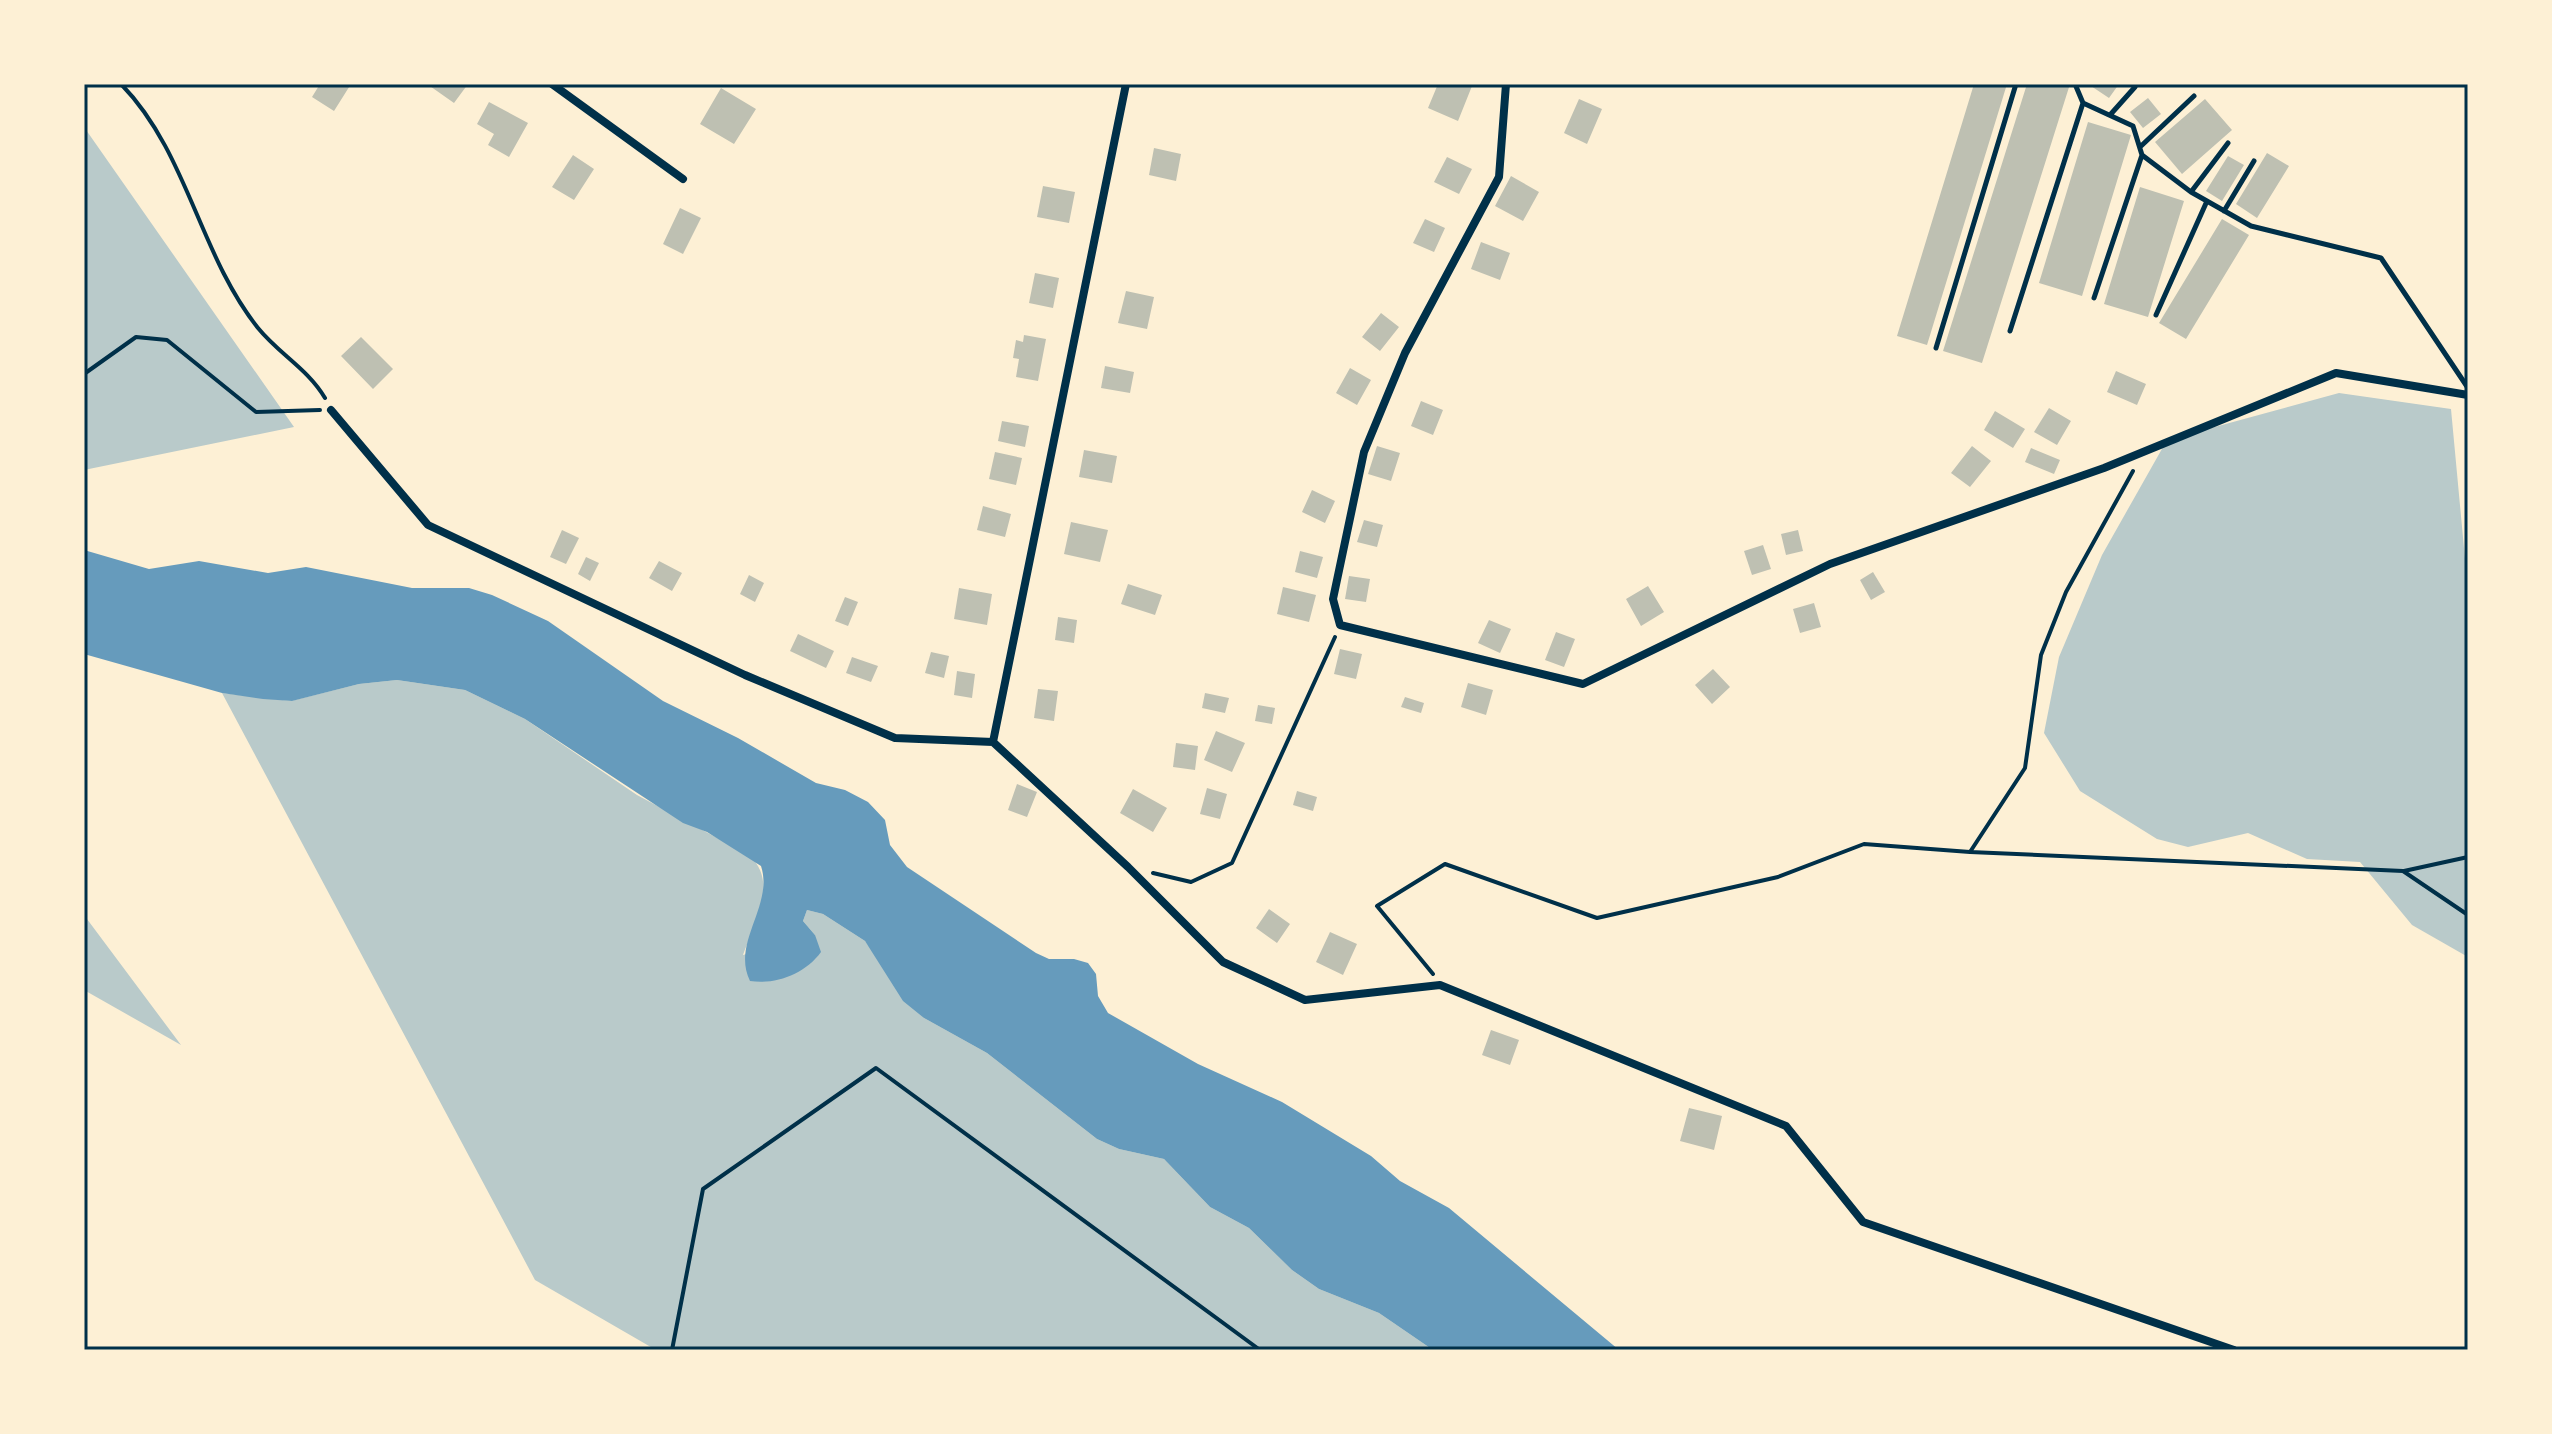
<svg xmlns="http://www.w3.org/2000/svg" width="2552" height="1434" font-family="'Open Sans',sans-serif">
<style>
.green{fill:#b9caca}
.water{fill:#669bbc}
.building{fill:#bec0b2}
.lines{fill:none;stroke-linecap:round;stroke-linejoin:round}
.path{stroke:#003049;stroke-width:4}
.service{stroke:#003049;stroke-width:5}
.minor{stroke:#003049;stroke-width:8}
.neatline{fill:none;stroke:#003049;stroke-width:3}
</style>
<rect width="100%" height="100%" fill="#fdf0d5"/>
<path class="green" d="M84 127 294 427 84 470Z
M2339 393 2451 409 2468 591V957L2412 925 2360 862 2307 859 2248 833 2188 847 2157 839 2080 791 2044 733 2059 657 2102 555 2167 440Z
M397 680 465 690 525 719 637 795 749 855C779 882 755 923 743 955L815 935 803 921 807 910 823 914 865 941 924 1018 987 1053 1097 1139 1119 1149 1164 1159 1210 1207 1249 1228 1292 1270 1319 1289 1379 1313 1433 1350H656L535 1280 222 693 291 701 359 684Z
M84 915 181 1045 84 990Z"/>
<path class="water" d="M84 550 149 569 199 561 268 573 306 567 412 588H469L492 595 548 621 663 701 738 738 816 783 845 790 868 802 885 820 890 845 907 867 1036 953 1049 959H1074L1088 963 1096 974 1098 996 1108 1013 1198 1064 1282 1102 1371 1156 1400 1181 1449 1208 1619 1350H1433L1379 1313 1319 1289 1292 1270 1249 1228 1210 1207 1164 1159 1119 1149 1097 1139 987 1053 924 1018 903 1001 865 941 823 914 807 910 803 921 815 935 821 952C805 974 776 985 750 981 731 943 774 906 761 866L707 832 683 823 525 719 465 690 397 680 359 684 292 701 263 699 222 693 84 654Z"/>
<path class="building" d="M320 84H351L334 111 312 97Z
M427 84H468L454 103Z
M1438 84 1472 86 1458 121 1428 108Z
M1974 84H2007L1927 345 1897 336Z
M2027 84H2070L1982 363 1943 351Z
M2093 84H2119L2109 98 2091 86Z
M721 88 756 109 734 144 700 124Z
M2148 98 2161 114 2143 128 2130 112Z
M1579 99 1602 109 1587 144 1564 133Z
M2205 99 2232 130 2182 174 2155 142Z
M489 102 528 123 509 157 488 145 494 134 477 124Z
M2088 122 2131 135 2082 296 2039 283Z
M1154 148 1181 154 1176 181 1149 175Z
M2267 153 2289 166 2257 218 2236 204Z
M573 155 594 169 574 200 552 187Z
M2228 156 2244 165 2222 201 2206 191Z
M1447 157 1472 169 1459 194 1434 182Z
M1511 176 1539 192 1523 221 1495 206Z
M1043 186 1075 192 1069 223 1037 217Z
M2140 187 2184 201 2148 317 2104 304Z
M680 208 701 218 683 254 663 244Z
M1425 219 1445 228 1434 252 1413 243Z
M2222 219 2249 235 2186 339 2159 323Z
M1481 242 1510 253 1500 280 1471 269Z
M1035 273 1059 278 1053 308 1029 303Z
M1126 291 1154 297 1147 329 1118 323Z
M1381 313 1399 327 1380 351 1362 337Z
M1024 335 1046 339 1038 381 1016 377 1019 359 1013 358 1016 340 1023 342Z
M361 337 393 369 373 389 341 356Z
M1105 366 1134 372 1130 393 1101 388Z
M1350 368 1371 380 1357 405 1336 393Z
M2116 371 2146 384 2137 405 2107 392Z
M1421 401 1443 410 1433 435 1411 426Z
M2049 408 2071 421 2057 445 2034 432Z
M1995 411 2025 429 2013 448 1984 430Z
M1002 421 1029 426 1025 447 998 441Z
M1377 446 1400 453 1391 481 1368 474Z
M1972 446 1991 461 1970 487 1951 473Z
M2031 448 2060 460 2054 474 2025 462Z
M1084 450 1117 456 1112 483 1079 477Z
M995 452 1022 458 1016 485 989 479Z
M1312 490 1335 501 1325 523 1302 512Z
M983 506 1011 514 1005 537 977 530Z
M1364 520 1383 525 1377 547 1357 542Z
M1071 522 1108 530 1100 562 1064 554Z
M562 530 579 538 566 564 550 557Z
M1798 530 1803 551 1786 555 1781 534Z
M1763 545 1771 569 1752 575 1744 551Z
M1300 551 1323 557 1317 578 1295 572Z
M586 557 599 563 590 581 578 574Z
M659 561 682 573 672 591 649 578Z
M1873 572 1885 592 1871 600 1860 580Z
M749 575 764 583 755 602 740 594Z
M1349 576 1370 579 1366 602 1345 599Z
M1128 584 1162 595 1155 615 1121 604Z
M1648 586 1664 612 1641 626 1626 599Z
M1283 587 1316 595 1309 622 1277 614Z
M959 588 992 594 987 625 954 619Z
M845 597 858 602 848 626 835 621Z
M1814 603 1821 627 1800 633 1793 609Z
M1058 617 1077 620 1074 643 1055 640Z
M1489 620 1511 629 1500 653 1478 643Z
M1556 632 1575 639 1564 667 1545 660Z
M798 634 834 651 826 668 790 651Z
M1340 649 1362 654 1356 679 1334 674Z
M931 652 949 656 944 678 925 673Z
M852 657 878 666 871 682 846 673Z
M1713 669 1730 687 1712 704 1695 685Z
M957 671 975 674 972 698 954 695Z
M1468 683 1493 690 1486 715 1461 707Z
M1038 689 1058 691 1054 721 1034 718Z
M1205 693 1229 698 1225 713 1202 708Z
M1405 697 1424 703 1421 713 1401 707Z
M1258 705 1275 708 1272 724 1255 721Z
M1216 731 1245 743 1232 772 1204 760Z
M1176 743 1198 746 1195 770 1173 767Z
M1017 784 1037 792 1027 817 1008 810Z
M1207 788 1227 794 1220 819 1200 814Z
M1133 789 1167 808 1153 832 1120 813Z
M1297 791 1317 797 1313 811 1293 805Z
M1269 909 1290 924 1277 943 1256 928Z
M1330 932 1357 944 1343 975 1316 962Z
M1491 1030 1519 1040 1510 1065 1482 1055Z
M1689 1108 1722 1116 1714 1150 1680 1141Z"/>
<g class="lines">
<path class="path" d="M121 84C188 153 199 254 258 328 279 354 308 369 325 398
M84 374 136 337 167 340 256 412 320 410
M1970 852 2025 768 2041 655 2066 592 2133 471
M2404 871 2468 857
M1153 873 1191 882 1232 863 1335 637
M1433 974 1377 906 1445 864 1597 918 1778 877 1864 844 1970 852 2403 871 2468 915
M672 1350 703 1189 876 1068 1260 1350"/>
<path class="service" d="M2075 84 2083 103 2133 126 2142 155 2191 192 2251 226 2381 258 2468 388
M2110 115 2135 87
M2140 147 2194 96
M2191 192 2228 143
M2224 211 2254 161
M2094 298 2142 155
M2156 315 2207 201
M2010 331 2083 103
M1936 348 2016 84"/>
<path class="minor" d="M552 84 683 179
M1506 84 1499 177 1405 353 1364 452 1333 599 1340 625 1583 684 1830 564 2104 468 2336 373 2468 395
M331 410 428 525 745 675 895 738 993 742
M993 742 1128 867 1223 962 1305 1000 1440 985 1786 1126 1863 1222 2234 1350
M993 742 1126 84"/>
</g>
<rect width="2552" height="1434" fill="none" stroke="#fdf0d5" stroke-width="172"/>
<rect x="86" y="86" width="2380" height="1262" class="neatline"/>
</svg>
